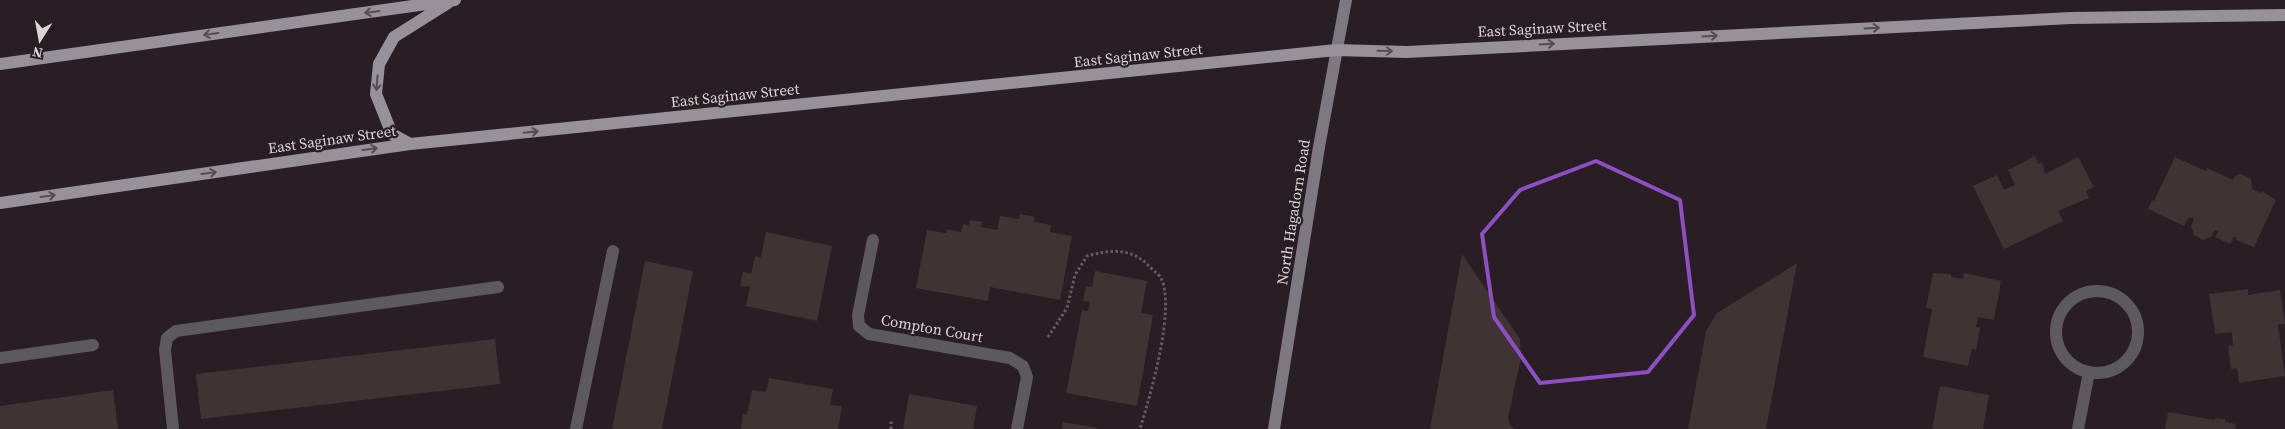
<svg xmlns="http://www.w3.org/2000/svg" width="2285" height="429" font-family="'Source Serif 4',serif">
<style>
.building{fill:#3f3334}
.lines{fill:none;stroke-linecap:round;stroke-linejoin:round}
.path{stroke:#655c61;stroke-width:3;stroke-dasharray:2.5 2.5;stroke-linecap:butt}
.lane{stroke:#5c5a5e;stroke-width:12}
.street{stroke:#5c5a5e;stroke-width:12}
.secondary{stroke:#7d7980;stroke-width:12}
.primary{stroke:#97929a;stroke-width:12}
.oneway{stroke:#544c53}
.marked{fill:none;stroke:#8e4ec4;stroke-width:4;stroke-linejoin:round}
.labels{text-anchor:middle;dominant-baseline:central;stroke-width:4.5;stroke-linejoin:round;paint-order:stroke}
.street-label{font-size:15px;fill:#dbd5d8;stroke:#281e23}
</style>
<rect width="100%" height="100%" fill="#281e23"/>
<path class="building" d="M2035 156 2038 164 2042 162 2045 174 2078 157 2094 187 2086 191 2089 198 2058 211 2063 221 2004 249 1973 186 1997 175 2004 190 2015 185 2008 170Z
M2175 157 2206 171 2207 168 2233 180 2235 176 2241 174 2251 179 2252 189 2261 193 2262 191 2276 200 2254 247 2236 240 2237 238 2234 237 2230 244 2215 237 2218 232 2215 230 2211 237 2203 240 2194 235 2191 226 2194 219 2189 217 2184 226 2148 209 2152 200 2154 201Z
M1020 214 1035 217 1034 222 1051 225 1050 232 1072 236 1060 300 990 287 988 301 916 288 927 230 946 233 947 229 961 232 963 224 969 225 970 220 982 222 981 227 997 230 1000 216 1019 219Z
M766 232 832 246 817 321 746 306 750 287 740 286 743 272 751 274 755 256 761 257Z
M1462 254 1520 339 1521 358 1508 418 1510 425 1515 429H1430Z
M645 261 693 271 662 429H612Z
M1797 263 1766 429H1688L1706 331 1717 313Z
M1095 271 1147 281 1141 313 1153 315 1137 406 1066 393 1082 310 1088 311 1090 302 1083 301 1086 286 1092 287Z
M1933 273 1951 274V277L1963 279 1964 273 2001 281 1994 320 1978 317 1976 327 1980 328 1976 350 1972 349 1968 366 1923 357 1932 309 1926 308Z
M2248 289V295L2280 290 2285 324 2278 325 2285 376 2239 383 2237 368 2231 369 2228 346 2233 345 2232 332 2215 334 2209 294Z
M495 339 500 384 201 419 196 374Z
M769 378 833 389 830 405 842 406 838 429H741L743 414 747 415 752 390 766 392Z
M1940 386 1989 395 1983 429H1932Z
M113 390 118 429H0V406Z
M909 394 977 406 973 429H903Z
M2168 412 2215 420V418L2225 419V422L2236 424 2235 429H2165Z
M1063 422 1098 428 1097 429H1062Z"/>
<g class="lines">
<path class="path" d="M1048 337 1067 308 1075 275 1087 256C1109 250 1130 247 1148 265 1151 269 1159 274 1161 278 1176 309 1150 396 1140 429
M891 429V419"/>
<path class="lane" d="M0 358 93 345
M173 429 165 350 167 338 176 331 498 287
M576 429 613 251"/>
<path class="street" d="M873 240 858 315 859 326 869 334 1010 358 1023 366 1027 377 1017 429
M2056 332a41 41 0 1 1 82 0a41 41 0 1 1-82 0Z
M2078 429 2089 372"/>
<path class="secondary" d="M1274 429 1319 147 1346 0"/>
<path class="primary" d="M0 64 455 0
M410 144 392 134 376 94 379 64 394 37 448 3
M0 203 410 144 1336 50 1407 52 2071 18 2285 15"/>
</g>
<defs><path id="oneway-shaft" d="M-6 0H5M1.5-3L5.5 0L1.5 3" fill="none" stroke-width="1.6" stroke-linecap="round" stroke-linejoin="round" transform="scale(1.25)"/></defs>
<g class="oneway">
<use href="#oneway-shaft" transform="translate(372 12) rotate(172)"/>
<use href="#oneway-shaft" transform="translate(1872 28) rotate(-3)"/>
<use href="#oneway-shaft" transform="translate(211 34) rotate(172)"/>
<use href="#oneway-shaft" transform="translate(1710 36) rotate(-3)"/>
<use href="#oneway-shaft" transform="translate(1547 44) rotate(-3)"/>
<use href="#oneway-shaft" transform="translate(1385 51) rotate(1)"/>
<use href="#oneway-shaft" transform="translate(377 83) rotate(94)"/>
<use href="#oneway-shaft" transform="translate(531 132) rotate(-6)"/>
<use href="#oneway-shaft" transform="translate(370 149) rotate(-8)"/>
<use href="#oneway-shaft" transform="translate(209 173) rotate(-8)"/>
<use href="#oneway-shaft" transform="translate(48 196) rotate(-8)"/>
</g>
<path class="marked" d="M1596 161 1680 200 1694 315 1648 372 1540 383 1494 317 1482 234 1520 190Z"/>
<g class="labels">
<g class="street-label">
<text transform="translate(1542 28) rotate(-3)">East Saginaw Street</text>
<text transform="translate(1138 55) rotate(-6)">East Saginaw Street</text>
<text transform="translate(735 95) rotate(-6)">East Saginaw Street</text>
<text transform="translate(332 139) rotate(-8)">East Saginaw Street</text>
<text transform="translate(1293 212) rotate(-81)">North Hagadorn Road</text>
<text transform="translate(932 328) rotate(10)">Compton Court</text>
</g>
</g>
<g transform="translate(40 40) rotate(191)" stroke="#281e23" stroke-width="4" paint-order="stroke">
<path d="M0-4L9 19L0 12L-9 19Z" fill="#dbd5d8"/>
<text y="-8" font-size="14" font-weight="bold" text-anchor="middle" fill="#dbd5d8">N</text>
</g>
</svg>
